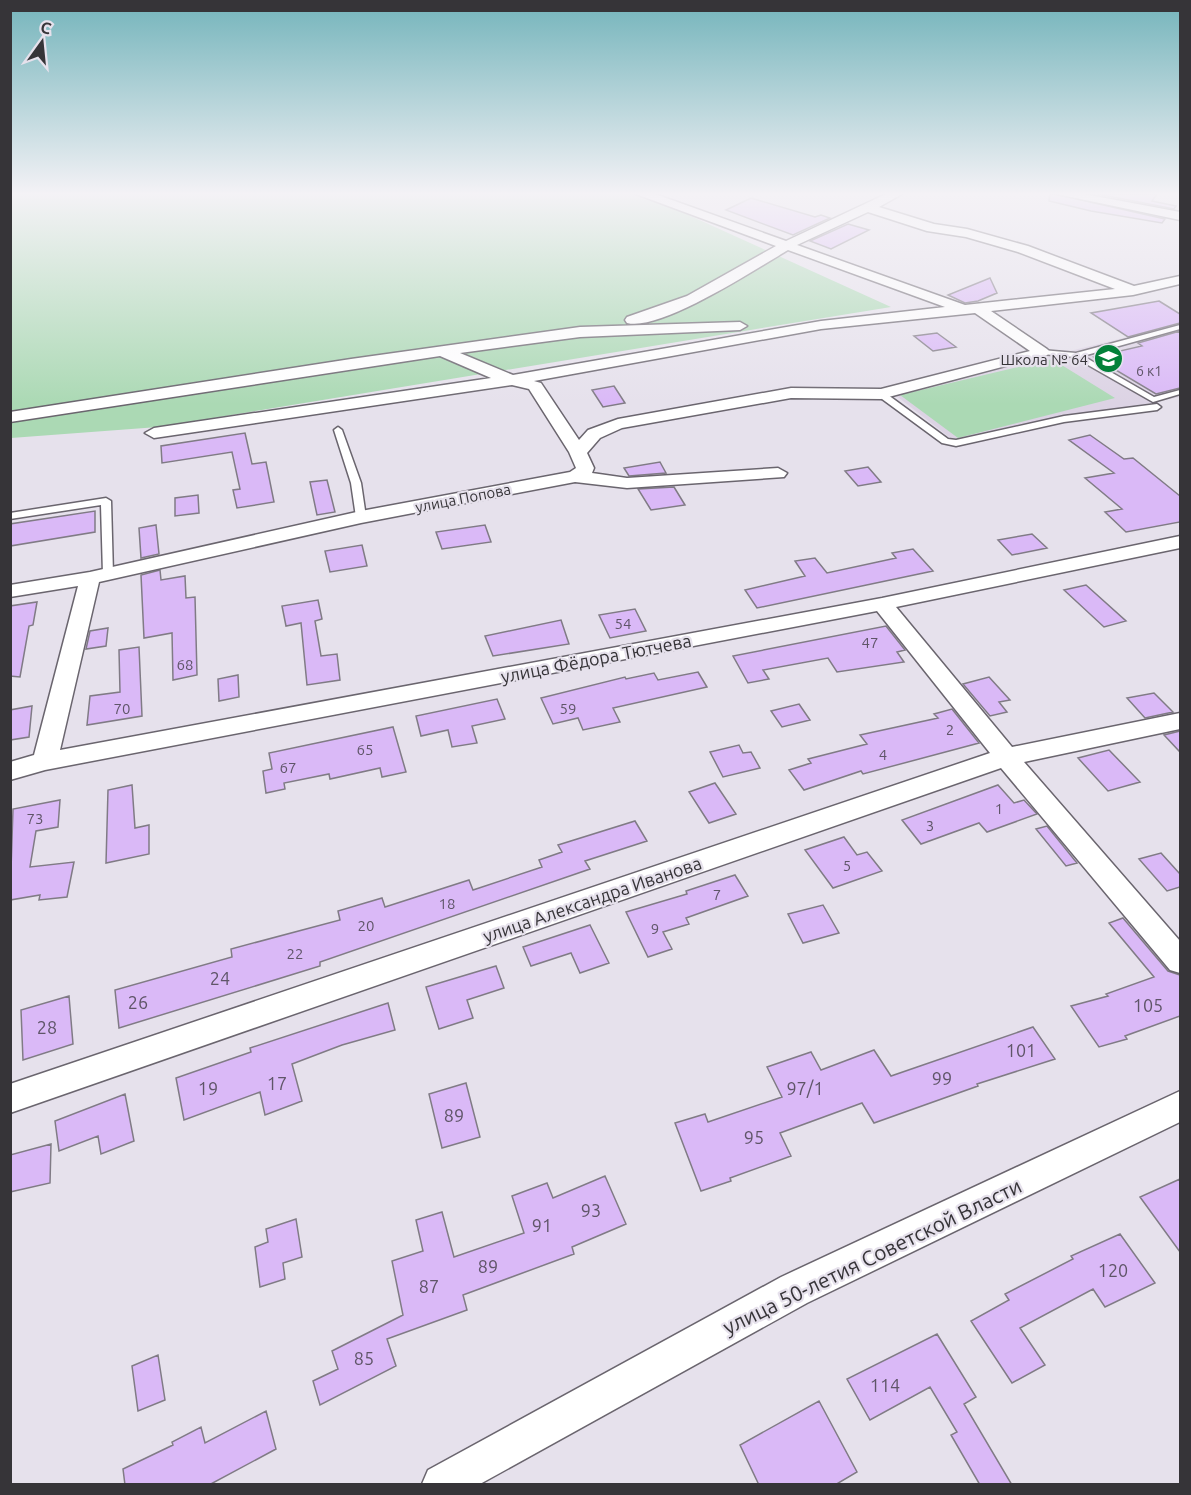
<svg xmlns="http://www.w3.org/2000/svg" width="1191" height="1495" font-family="Ubuntu,sans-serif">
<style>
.built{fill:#dcd3e4}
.green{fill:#abd9b4}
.building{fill:#dab9f7;stroke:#807b85;stroke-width:1.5}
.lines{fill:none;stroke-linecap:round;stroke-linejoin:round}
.service-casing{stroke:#6a656e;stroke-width:3}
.minor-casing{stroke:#6a656e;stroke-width:3}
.service{fill:#fff;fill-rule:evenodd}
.minor{fill:#fff;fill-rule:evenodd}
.labels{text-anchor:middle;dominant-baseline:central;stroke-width:4.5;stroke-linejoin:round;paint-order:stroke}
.far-number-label{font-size:14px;fill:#5f5568}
.far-poi-label{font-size:15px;fill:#363438;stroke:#e6e1ec;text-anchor:end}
.far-street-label{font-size:15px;fill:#363438;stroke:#e6e1ec}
.number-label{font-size:15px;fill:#5f5568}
.street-label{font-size:18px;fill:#363438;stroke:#e6e1ec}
.near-number-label{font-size:18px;fill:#5f5568}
.near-street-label{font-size:21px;fill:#363438;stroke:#e6e1ec}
</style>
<rect width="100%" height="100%" fill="#e6e1ec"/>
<path class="built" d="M1180 324V397L954 441 894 394Z"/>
<path class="green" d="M11 194H642L891 307 158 427 11 438Z
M1052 359 1115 398 958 438 900 395Z"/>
<path class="building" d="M1050 194H1055L1165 219 1162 223 1091 211 1049 201Z
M1098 194H1157L1152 201 1176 206 1174 209Z
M751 198 815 217 821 215 830 218 793 235 726 210Z
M848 224 869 230 831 249 810 241Z
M990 278 997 293 978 301 965 303 948 295Z
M1159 301 1180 314V323L1128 337 1091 313Z
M1180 331V388L1156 394 1094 357 1142 346 1138 343Z
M937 333 956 347 933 351 914 336Z
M614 386 625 403 603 407 592 390Z
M245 433 252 464 266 462 274 502 237 508 233 490 240 489 232 452 162 463 161 446Z
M1090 435 1124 459 1133 458 1180 496V522L1126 532 1105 512 1122 509 1085 478 1114 473 1069 440Z
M660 462 666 473 629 476 624 468Z
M868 467 881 482 858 486 845 471Z
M327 480 335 512 317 515 310 482Z
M674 487 685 505 651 510 638 489Z
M198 495 199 513 175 516V498Z
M95 511V532L10 546V524Z
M156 525 159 554 141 558 139 528Z
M485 525 491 542 442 549 436 532Z
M1032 534 1047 548 1012 555 998 540Z
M362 545 367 566 330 572 325 551Z
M913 549 933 571 757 608 745 590 805 576 795 561 815 558 827 573 896 558 892 553Z
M160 570 161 580 185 576 186 598 195 597 197 675 173 680 172 633 144 638 141 575Z
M1086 585 1126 621 1104 627 1064 590Z
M318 600 322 619 315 621 321 656 337 654 340 680 307 685 301 623 286 626 282 606Z
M37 602 33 625 29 626 20 677 10 676V606Z
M635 609 646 631 610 638 599 615Z
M561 620 569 644 493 656 485 636Z
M886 626 905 650 897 652 904 662 837 672 828 658 763 670 769 679 748 683 733 656Z
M108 628 106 646 86 649 90 631Z
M139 647 142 716 87 725 90 696 120 692 119 650Z
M698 672 707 687 613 708 620 722 583 730 578 718 553 724 541 698 625 677 626 679 654 673 658 680Z
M238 675 239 697 219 701 218 679Z
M989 677 1010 700 999 702 1007 712 990 716 963 684Z
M1154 693 1173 712 1145 718 1127 698Z
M497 699 505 719 472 726 477 743 452 747 448 730 421 736 416 716Z
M799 704 810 720 782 727 771 711Z
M32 706 29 737 10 740V710Z
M952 709 979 743 863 774 861 771 804 790 789 770 811 763 808 759 867 744 860 735 938 718 934 714Z
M393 727 406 772 382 777 380 768 330 779 329 774 284 783 285 789 266 793 263 771 272 769 269 753Z
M1180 731V752L1164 735Z
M739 745 743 753 751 752 760 768 723 777 710 752Z
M1109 750 1140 782 1108 791 1078 758Z
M715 783 736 814 709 823 689 792Z
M132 785 135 828 149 825V854L106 863 108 790Z
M998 785 1014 803 1024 800 1037 814 987 832 979 823 921 844 902 820Z
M60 800 58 827 36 831 30 867 74 862 67 897 39 900 40 895 10 900 13 809Z
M635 821 647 841 585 861 590 869 320 962V966L119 1028 115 990 232 957 231 949 340 920 338 911 382 898 385 907 469 880 473 890 542 867 539 860 562 852 558 845Z
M1047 826 1077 863 1066 866 1036 829Z
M844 837 857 855 867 852 882 871 833 888 805 850Z
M1161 853 1180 874V887L1167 891 1139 859Z
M735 875 748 896 686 918 689 924 663 932 672 949 648 957 626 912 687 894 686 891Z
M823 905 839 933 803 943 788 914Z
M1123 918 1168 971 1180 975V1016L1125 1036 1127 1039 1099 1047 1071 1006 1108 996 1106 994 1154 977 1109 923Z
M590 925 609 963 580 973 571 953 531 966 523 947Z
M496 966 504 988 467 1000 473 1018 439 1029 426 987Z
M69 996 73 1044 23 1060 21 1010Z
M388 1003 395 1030 342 1045 292 1064 302 1101 265 1115 260 1092 184 1120 176 1078 251 1052 250 1048Z
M1033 1027 1055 1059 977 1084 978 1086 874 1123 862 1103 780 1133 791 1156 730 1178 731 1181 701 1191 675 1123 705 1114 708 1122 782 1097 767 1067 811 1052 821 1070 874 1050 891 1076Z
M466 1083 480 1137 442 1148 429 1094Z
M125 1094 134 1141 101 1154 98 1136 59 1151 55 1121Z
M51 1144 50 1183 10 1192V1155Z
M605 1176 626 1224 572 1247 574 1254 463 1295 467 1310 387 1339 396 1366 320 1405 313 1381 338 1369 332 1351 403 1315 392 1261 423 1251 416 1220 442 1212 454 1257 524 1233 512 1196 547 1183 553 1198Z
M1180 1179V1252L1140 1197Z
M296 1219 302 1257 283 1263 285 1279 260 1287 255 1247 268 1242 266 1229Z
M1120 1234 1155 1283 1105 1307 1093 1289 1020 1328 1045 1365 1012 1383 971 1321 1009 1300 1005 1294 1073 1259 1071 1256Z
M937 1334 976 1397 964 1404 1012 1485H980L951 1435 957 1432 930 1387 870 1420 847 1379Z
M158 1355 165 1400 138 1411 132 1366Z
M819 1401 857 1472 835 1485H759L740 1445Z
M266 1411 276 1449 209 1485H125L123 1469 173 1445 172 1442 201 1427 205 1443Z"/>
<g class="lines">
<defs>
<path id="service" d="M1180 325V329L1083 356 1154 397 1180 390V394L1153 402 1074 357 1042 354 1038 352 1042 350 1076 353Z
M878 392H884L948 439 956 440 1064 416 1157 404 1161 407 1157 410 1064 422 956 446 942 443 878 396Z
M338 427 342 430 361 483 366 517 364 519 361 520 356 517 351 483 334 430Z
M106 498 111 501 113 574 108 577 103 574 101 505 10 519V513Z"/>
<path id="minor" d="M636 194H655L786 241 886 194H902L879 207 934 224 967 229 1028 246 1134 286 1180 276V284L1133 295 991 311 1047 349 1050 352 1047 355 881 399 791 398 622 428 600 438 587 453 594 468 592 473 627 478 778 468 787 473 784 477 627 488 575 482 361 523 99 582 60 750 882 598 1180 536V548L896 607 1012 747 1180 713V729L1024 762 1180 941V973L1170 970 1001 768 10 1113V1084L990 753 877 611 45 770 10 780V762L34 755 78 586 10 597V585L90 572 361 511 570 472 576 468 569 452 529 389 512 385 154 438 145 433 154 428 491 378 440 356 10 422V412L351 359 580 327 740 322 747 326 740 330 580 337 460 353 513 375 821 321 945 307 788 250C756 269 660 332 627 323L625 320 627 317 687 296 776 246ZM868 212 927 231 966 237 1018 252 1115 289 965 305 797 245ZM975 313 1030 351 881 389 791 388 618 419 588 430 579 440 541 383 534 381 821 329Z
M1057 194H1084L1180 212V220Z
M1180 1091V1122L807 1303 480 1484H422L428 1470 781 1277Z"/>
</defs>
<use href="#service" class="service-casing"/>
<use href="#minor" class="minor-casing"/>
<use href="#service" class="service"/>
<use href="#minor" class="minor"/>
</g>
<linearGradient id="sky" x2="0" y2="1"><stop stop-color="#74b4bb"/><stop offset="0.48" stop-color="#f4f2f6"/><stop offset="1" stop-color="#f4f2f6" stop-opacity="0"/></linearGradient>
<rect width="1191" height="404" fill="url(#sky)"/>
<defs>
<symbol id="school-disc" viewBox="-11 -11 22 22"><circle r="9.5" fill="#03813a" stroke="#e6e1ec"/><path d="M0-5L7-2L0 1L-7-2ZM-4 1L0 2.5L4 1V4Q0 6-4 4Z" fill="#fff"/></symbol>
</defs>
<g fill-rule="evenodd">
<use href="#school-disc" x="1092" y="342" width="33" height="33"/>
</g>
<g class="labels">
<g class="far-number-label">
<text x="1149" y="371">6 к1</text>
</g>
<g class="far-poi-label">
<text x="1088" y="359">Школа № 64</text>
</g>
<g class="far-street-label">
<text transform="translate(463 498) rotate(-11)">улица Попова</text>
</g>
<g class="number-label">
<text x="623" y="623">54</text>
<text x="870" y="642">47</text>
<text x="185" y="664">68</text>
<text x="122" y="708">70</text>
<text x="568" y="708">59</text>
<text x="950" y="729">2</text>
<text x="365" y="749">65</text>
<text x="883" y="754">4</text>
<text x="288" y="767">67</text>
<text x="999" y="808">1</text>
<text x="35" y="818">73</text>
<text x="930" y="825">3</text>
<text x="847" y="865">5</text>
<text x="717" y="894">7</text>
<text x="447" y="903">18</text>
<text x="366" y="925">20</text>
<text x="655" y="928">9</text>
<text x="295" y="953">22</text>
</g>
<g class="street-label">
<text transform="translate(596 658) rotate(-11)">улица Фёдора Тютчева</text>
<text transform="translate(592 899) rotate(-19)">улица Александра Иванова</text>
</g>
<g class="near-number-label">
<text x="220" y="978">24</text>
<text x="138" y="1002">26</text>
<text x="1148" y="1005">105</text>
<text x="47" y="1027">28</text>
<text x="1021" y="1050">101</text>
<text x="942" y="1078">99</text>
<text x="277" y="1083">17</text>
<text x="208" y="1088">19</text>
<text x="805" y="1088">97/1</text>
<text x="454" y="1115">89</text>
<text x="754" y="1137">95</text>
<text x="591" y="1210">93</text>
<text x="542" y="1225">91</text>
<text x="488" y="1266">89</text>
<text x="1113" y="1270">120</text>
<text x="429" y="1286">87</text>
<text x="364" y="1358">85</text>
<text x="885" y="1385">114</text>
</g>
<g class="near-street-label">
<text transform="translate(872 1256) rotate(-26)">улица 50-летия Советской Власти</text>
</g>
</g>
<rect width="1191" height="1495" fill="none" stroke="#363438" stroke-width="24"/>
<g transform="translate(42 42) rotate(15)" stroke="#e6e1ec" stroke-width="4.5" paint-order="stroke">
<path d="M0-4.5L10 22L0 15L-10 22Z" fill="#363438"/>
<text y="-9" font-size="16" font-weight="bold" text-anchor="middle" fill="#363438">С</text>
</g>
</svg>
